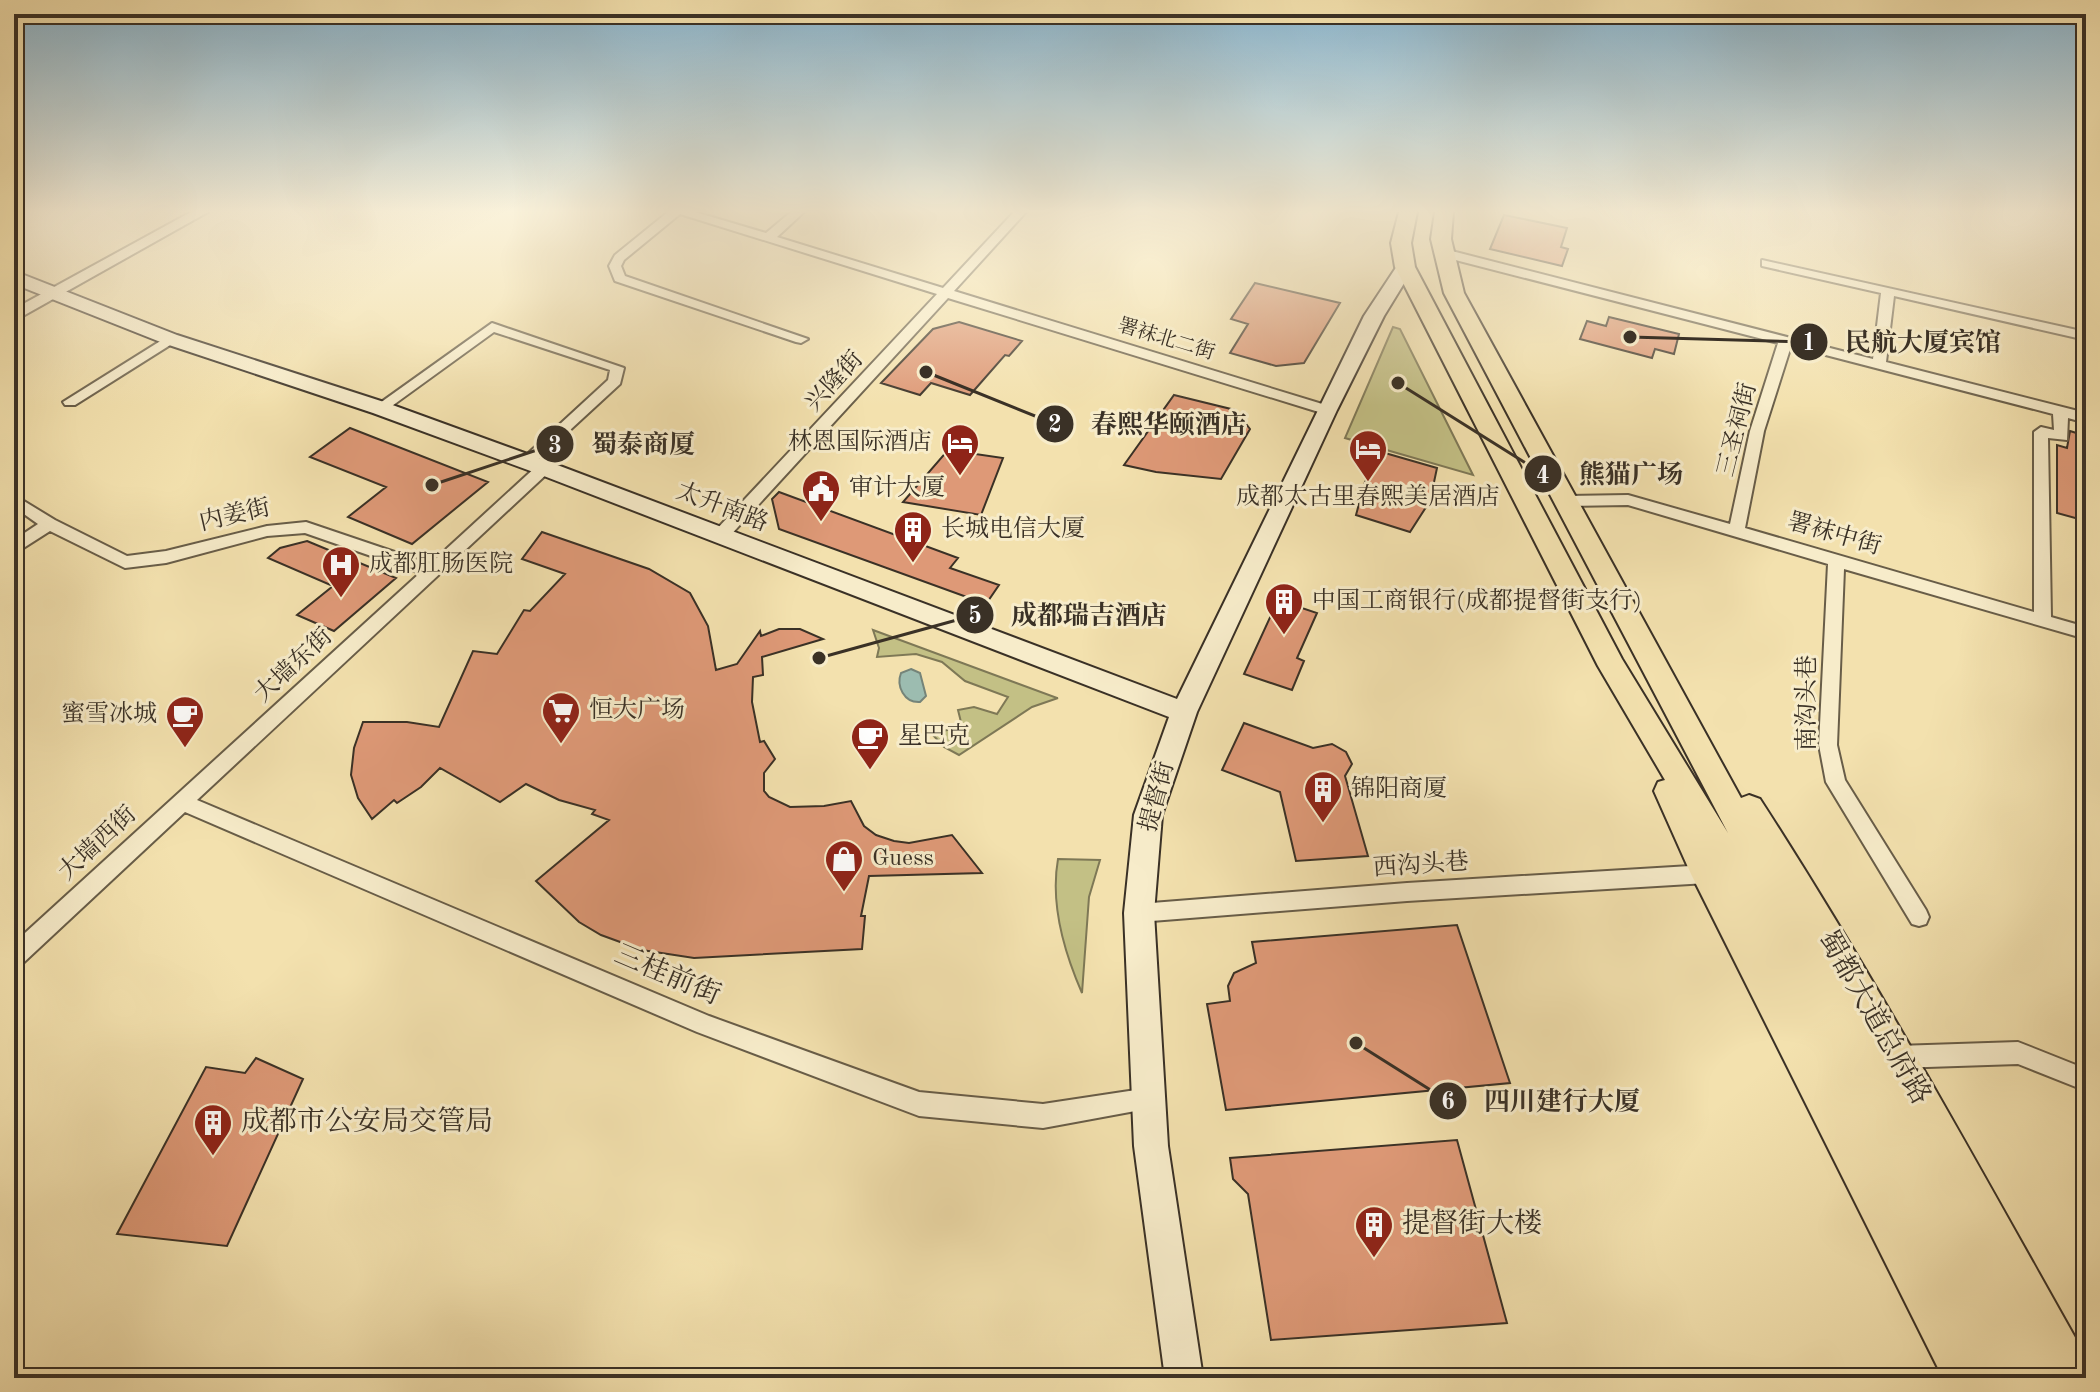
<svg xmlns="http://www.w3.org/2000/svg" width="2100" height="1392" font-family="'Old Standard TT','Noto Serif SC',serif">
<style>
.green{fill:#c3c085;stroke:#7e7856;stroke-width:2}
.water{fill:#9cbcb0;stroke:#758479;stroke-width:2}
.building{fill:#de9977;stroke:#3a3126;stroke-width:2}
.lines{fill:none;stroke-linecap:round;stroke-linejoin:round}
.minor-casing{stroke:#685d48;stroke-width:4}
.tertiary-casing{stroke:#685d48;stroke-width:4}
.secondary-casing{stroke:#3a3126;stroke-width:4}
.primary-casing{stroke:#3a3126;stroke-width:4}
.minor{fill:#f7ecca;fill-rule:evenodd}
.tertiary{fill:#f7ecca;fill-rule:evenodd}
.secondary{fill:#f7ecca;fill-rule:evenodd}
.primary{fill:#f3e1ae;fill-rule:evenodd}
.labels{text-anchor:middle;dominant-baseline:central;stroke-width:6;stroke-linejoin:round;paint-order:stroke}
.far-street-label{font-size:20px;fill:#3a3126;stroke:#f7ecca}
.street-label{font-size:24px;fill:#3a3126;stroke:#f7ecca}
.poi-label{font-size:24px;fill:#3a3126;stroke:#f7ecca;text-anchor:start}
.near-street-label{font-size:28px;fill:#3a3126;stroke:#f7ecca}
.near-poi-label{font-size:28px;fill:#3a3126;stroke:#f7ecca;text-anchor:start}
.leader{fill:none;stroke:#3a3126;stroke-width:3}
.callout-dot{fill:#3a3126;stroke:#f7ecca;stroke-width:3}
.mark-label{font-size:24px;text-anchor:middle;font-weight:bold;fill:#fff}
.callout-label{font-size:26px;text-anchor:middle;font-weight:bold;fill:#3a3126;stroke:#f7ecca;stroke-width:6;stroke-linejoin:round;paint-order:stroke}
</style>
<rect width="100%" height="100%" fill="#f3e1ae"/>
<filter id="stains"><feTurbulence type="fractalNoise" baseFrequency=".0025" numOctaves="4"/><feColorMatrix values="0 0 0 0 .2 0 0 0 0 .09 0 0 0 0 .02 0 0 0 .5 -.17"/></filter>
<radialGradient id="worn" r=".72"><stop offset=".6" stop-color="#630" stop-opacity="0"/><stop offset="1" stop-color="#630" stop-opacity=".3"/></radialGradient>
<path class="green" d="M1393 327 1400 329 1473 475 1345 438Z
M873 630 1057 698H1058L1032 707 959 755 944 747 932 734 962 726 958 710 974 707 997 714 1008 697 965 681 942 662 916 654 877 657 879 648Z
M1058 859 1100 860 1089 897 1082 993C1064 952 1050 904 1058 859Z"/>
<path class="water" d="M911 669 920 673 926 696 920 702C904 703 896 686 901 673Z"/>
<path class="building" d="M1504 215 1567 228 1561 247 1568 249 1562 266 1490 249Z
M1255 283 1340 303 1304 363 1276 366 1230 353 1248 324 1231 319Z
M1609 317 1679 334 1674 354 1655 349 1652 358 1580 339 1587 321 1606 326Z
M959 322 1022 341 1009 356 1005 355 970 395 931 383 920 395 881 383 933 329Z
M1174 395 1235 410 1250 429 1221 479 1156 472 1124 465Z
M350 428 488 482 412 544 348 517 386 487 310 457Z
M2070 431 2086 436V521L2057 513V445L2067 448Z
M948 450 1003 458 981 515 903 502Z
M1385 453 1437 468 1430 501 1410 532 1356 515 1365 482Z
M779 492 958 558 950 568 999 585 986 604 779 529 772 499Z
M542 532 649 569 690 593 708 626 716 670 737 664 760 631 761 636 779 629H800L823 639 762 657 763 675 753 677 752 702 760 742 764 741 775 759 764 773V791L769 797 790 807 824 806 851 801 864 826 876 835 894 841 909 843 952 835 982 873 869 876 861 916H865L862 949 694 958 642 950 601 935 579 922 536 881 609 820 592 814 595 810 559 800 526 784 500 802 440 768 421 787 397 803 394 800 372 819 358 798 351 775 354 748 363 722H407L439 727 473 651 497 654 524 610 530 611 565 574 522 559Z
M307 541 396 578 334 631 297 615 333 586 268 558 280 548Z
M1278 600 1317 613 1297 658 1304 661 1292 690 1244 674Z
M1244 723 1313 748 1332 744 1346 752 1352 764 1345 776 1368 856 1296 861 1280 792 1222 770Z
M1457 925 1510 1083 1226 1110 1207 1004 1230 1001 1228 986 1234 973 1256 963 1252 942Z
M256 1058 303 1079 227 1246 117 1234 206 1067 245 1073Z
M1457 1140 1507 1323 1271 1340 1248 1194 1233 1179 1230 1158Z"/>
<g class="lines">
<defs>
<path id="minor" d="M668 212H695L766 233 791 212H804L777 237 943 288 1014 212H1026L954 291 1332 407 1334 410 1332 413H1322L948 298 727 539H715L713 535 715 531 937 294 680 214 624 260 621 266 625 276 808 339 801 343 796 342 615 281 609 266 615 255Z
M1444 249 1873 359 1881 293 1762 266V260L2086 332V340L1894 296 1886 362 2086 413V423L2068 418 2067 440 2048 438 2051 617 2086 627V639L1844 569 1837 745 1845 780 1926 910 1929 917 1926 924 1919 926 1912 924 1826 782 1819 745 1828 564 1628 505 1567 506 1559 501 1567 496 1628 495 1730 524 1750 431 1778 343 1440 256V250ZM1791 346 2053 414 2054 430 2041 427 2034 432V612L1745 528 1764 431Z
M492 323 624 368 620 384 532 465H522V459L608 380 610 370 494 332 385 411 380 412 373 408Z
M170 335 177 339 175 342 75 405H65L63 402Z
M544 463 549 464V472L197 800 709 1016 919 1092 1043 1104 1149 1088 1157 1091 1161 1099 1157 1107 1043 1128 919 1116 697 1032 185 812 22 964 14 967V943L420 573 305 533 267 536 166 563 125 568 50 531 14 554V540L38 524 14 507V495L55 520 127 556 166 551 267 526 306 522 430 564 539 464Z
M1707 865 1714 868 1717 874 1714 880 1707 883 1407 901 1139 922 1132 920 1129 913 1132 906 1139 904 1407 883Z
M2018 1042 2086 1069V1091L2018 1064 1897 1068 1889 1065 1886 1057 1889 1049 1897 1046Z"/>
<path id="tertiary" d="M191 212H208L14 321V309Z"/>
<path id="secondary" d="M1405 262 1414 267 1384 316 1337 410 1197 712 1162 815 1154 913 1168 1146 1203 1378H1165L1134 1146 1124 913 1134 815 1169 717 536 473 373 413 163 343 14 284V271L177 335 387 403 552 463 1177 699 1364 316 1399 263Z"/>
<path id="primary" d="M1399 212H1417L1411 243 1415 267 1622 659 1728 833 1444 293 1431 239 1435 212H1453L1451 239 1464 293 1741 798 1749 795 1760 799C1877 980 1980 1169 2086 1357V1378H1943L1691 874 1654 791 1658 782 1665 780 1598 666 1395 267 1391 243Z"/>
</defs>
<use href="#minor" class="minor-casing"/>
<use href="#tertiary" class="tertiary-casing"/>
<use href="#secondary" class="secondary-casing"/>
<use href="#primary" class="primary-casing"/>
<use href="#minor" class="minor"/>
<use href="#tertiary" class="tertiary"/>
<use href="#secondary" class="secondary"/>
<use href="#primary" class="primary"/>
</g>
<linearGradient id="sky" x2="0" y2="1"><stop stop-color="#89b7d2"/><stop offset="0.52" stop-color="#faf2db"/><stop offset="1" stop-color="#faf2db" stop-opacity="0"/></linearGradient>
<rect width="2100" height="406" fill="url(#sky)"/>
<defs>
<symbol id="hotel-pin" viewBox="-11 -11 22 30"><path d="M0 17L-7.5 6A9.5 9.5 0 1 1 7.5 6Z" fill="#8f2418" stroke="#f7ecca"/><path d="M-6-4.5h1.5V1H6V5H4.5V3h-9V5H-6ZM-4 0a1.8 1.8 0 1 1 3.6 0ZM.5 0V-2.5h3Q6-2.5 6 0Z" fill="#fff"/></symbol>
<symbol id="civic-pin" viewBox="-11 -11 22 30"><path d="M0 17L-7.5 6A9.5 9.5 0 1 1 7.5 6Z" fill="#8f2418" stroke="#f7ecca"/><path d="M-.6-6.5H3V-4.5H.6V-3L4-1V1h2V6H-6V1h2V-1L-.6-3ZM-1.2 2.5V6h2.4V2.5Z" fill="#fff"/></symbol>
<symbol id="building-pin" viewBox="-11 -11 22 30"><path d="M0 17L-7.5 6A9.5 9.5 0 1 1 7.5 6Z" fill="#8f2418" stroke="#f7ecca"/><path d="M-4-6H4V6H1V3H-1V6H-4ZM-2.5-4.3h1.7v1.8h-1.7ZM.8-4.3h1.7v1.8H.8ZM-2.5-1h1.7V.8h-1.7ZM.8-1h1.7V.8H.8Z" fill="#fff"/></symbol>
<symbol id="hospital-pin" viewBox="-11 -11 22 30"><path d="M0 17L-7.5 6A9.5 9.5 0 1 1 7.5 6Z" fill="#8f2418" stroke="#f7ecca"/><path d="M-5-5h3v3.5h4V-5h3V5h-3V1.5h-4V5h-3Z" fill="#fff"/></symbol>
<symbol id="supermarket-pin" viewBox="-11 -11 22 30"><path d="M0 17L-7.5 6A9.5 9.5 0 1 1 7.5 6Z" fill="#8f2418" stroke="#f7ecca"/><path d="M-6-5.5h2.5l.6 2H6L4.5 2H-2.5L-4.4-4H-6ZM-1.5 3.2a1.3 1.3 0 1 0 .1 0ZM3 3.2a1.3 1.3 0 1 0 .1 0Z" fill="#fff"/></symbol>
<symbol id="cafe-pin" viewBox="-11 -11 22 30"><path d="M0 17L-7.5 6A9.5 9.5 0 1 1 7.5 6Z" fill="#8f2418" stroke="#f7ecca"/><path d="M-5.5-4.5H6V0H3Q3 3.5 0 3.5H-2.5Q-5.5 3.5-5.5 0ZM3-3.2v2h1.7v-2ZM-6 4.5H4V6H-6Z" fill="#fff"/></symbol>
<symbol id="shop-pin" viewBox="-11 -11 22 30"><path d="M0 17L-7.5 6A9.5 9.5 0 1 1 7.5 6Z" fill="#8f2418" stroke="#f7ecca"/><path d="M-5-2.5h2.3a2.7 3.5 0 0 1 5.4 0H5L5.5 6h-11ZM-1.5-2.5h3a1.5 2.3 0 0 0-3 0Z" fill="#fff"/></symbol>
</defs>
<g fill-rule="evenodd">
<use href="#hotel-pin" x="938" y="421" width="44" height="60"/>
<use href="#hotel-pin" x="1346" y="427" width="44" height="60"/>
<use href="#civic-pin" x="799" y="467" width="44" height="60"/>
<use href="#building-pin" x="891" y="508" width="44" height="60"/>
<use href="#hospital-pin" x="319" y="543" width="44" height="60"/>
<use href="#building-pin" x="1262" y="580" width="44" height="60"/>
<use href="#supermarket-pin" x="539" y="689" width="44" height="60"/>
<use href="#cafe-pin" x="163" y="693" width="44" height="60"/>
<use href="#cafe-pin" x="848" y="715" width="44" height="60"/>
<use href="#building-pin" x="1301" y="768" width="44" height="60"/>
<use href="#shop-pin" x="822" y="837" width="44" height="60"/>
<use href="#building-pin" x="191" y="1101" width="44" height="60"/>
<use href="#building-pin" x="1352" y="1203" width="44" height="60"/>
</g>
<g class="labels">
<g class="far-street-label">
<text transform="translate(1166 340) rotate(17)">署袜北二街</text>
</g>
<g class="street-label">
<text transform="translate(835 382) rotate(-47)">兴隆街</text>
<text transform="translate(1738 430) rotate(-76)">三圣祠街</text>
<text transform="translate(722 508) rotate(21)">太升南路</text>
<text transform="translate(235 516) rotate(-13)">内姜街</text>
<text transform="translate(1834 535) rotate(16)">署袜中街</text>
<text transform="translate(294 666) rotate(-43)">大墙东街</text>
<text transform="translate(1808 703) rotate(-90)">南沟头巷</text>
<text transform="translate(1158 797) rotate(-75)">提督街</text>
<text transform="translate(98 844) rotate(-43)">大墙西街</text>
<text transform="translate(1421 866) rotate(-4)">西沟头巷</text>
</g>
<g class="poi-label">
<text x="932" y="443" text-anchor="end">林恩国际酒店</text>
<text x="849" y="489">审计大厦</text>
<text x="1368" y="498" text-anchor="middle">成都太古里春熙美居酒店</text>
<text x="941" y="530">长城电信大厦</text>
<text x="369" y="565">成都肛肠医院</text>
<text x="1312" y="602">中国工商银行(成都提督街支行)</text>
<text x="589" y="711">恒大广场</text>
<text x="157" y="715" text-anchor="end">蜜雪冰城</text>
<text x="898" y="737">星巴克</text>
<text x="1351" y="790">锦阳商厦</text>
<text x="872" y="859">Guess</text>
</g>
<g class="near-street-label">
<text transform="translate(667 976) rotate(23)">三桂前街</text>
<text transform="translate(1873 1018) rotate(60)">蜀都大道总府路</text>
</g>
<g class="near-poi-label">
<text x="241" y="1123">成都市公安局交管局</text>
<text x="1402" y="1225">提督街大楼</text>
</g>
</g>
<path class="leader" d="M1630 337L1809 342M926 372L1055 424M432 485L555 444M1398 383L1543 474M819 658L975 615M1356 1043L1448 1101"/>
<g class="callout-dot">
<circle cx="1630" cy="337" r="8"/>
<circle cx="926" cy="372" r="8"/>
<circle cx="432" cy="485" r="8"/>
<circle cx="1398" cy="383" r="8"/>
<circle cx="819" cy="658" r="8"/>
<circle cx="1356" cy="1043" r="8"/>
<circle cx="1809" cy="342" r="20"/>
<circle cx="1055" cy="424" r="20"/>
<circle cx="555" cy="444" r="20"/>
<circle cx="1543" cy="474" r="20"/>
<circle cx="975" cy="615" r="20"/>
<circle cx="1448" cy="1101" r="20"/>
</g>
<g class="mark-label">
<text x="1809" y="350">1</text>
<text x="1055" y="432">2</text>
<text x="555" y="453">3</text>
<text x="1543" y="483">4</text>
<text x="975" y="623">5</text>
<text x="1448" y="1109">6</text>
</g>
<g class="callout-label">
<text x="1923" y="351">民航大厦宾馆</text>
<text x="1169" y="433">春熙华颐酒店</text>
<text x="643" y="453">蜀泰商厦</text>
<text x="1631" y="483">熊猫广场</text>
<text x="1089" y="624">成都瑞吉酒店</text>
<text x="1562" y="1110">四川建行大厦</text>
</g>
<rect width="2100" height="1392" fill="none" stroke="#f3e1ae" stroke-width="48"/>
<rect x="16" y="16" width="2068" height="1360" fill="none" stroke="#3a3126" stroke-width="4"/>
<rect x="24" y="24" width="2052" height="1344" fill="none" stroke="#3a3126" stroke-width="2"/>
<rect width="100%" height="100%" filter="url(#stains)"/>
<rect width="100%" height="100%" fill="url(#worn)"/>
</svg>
